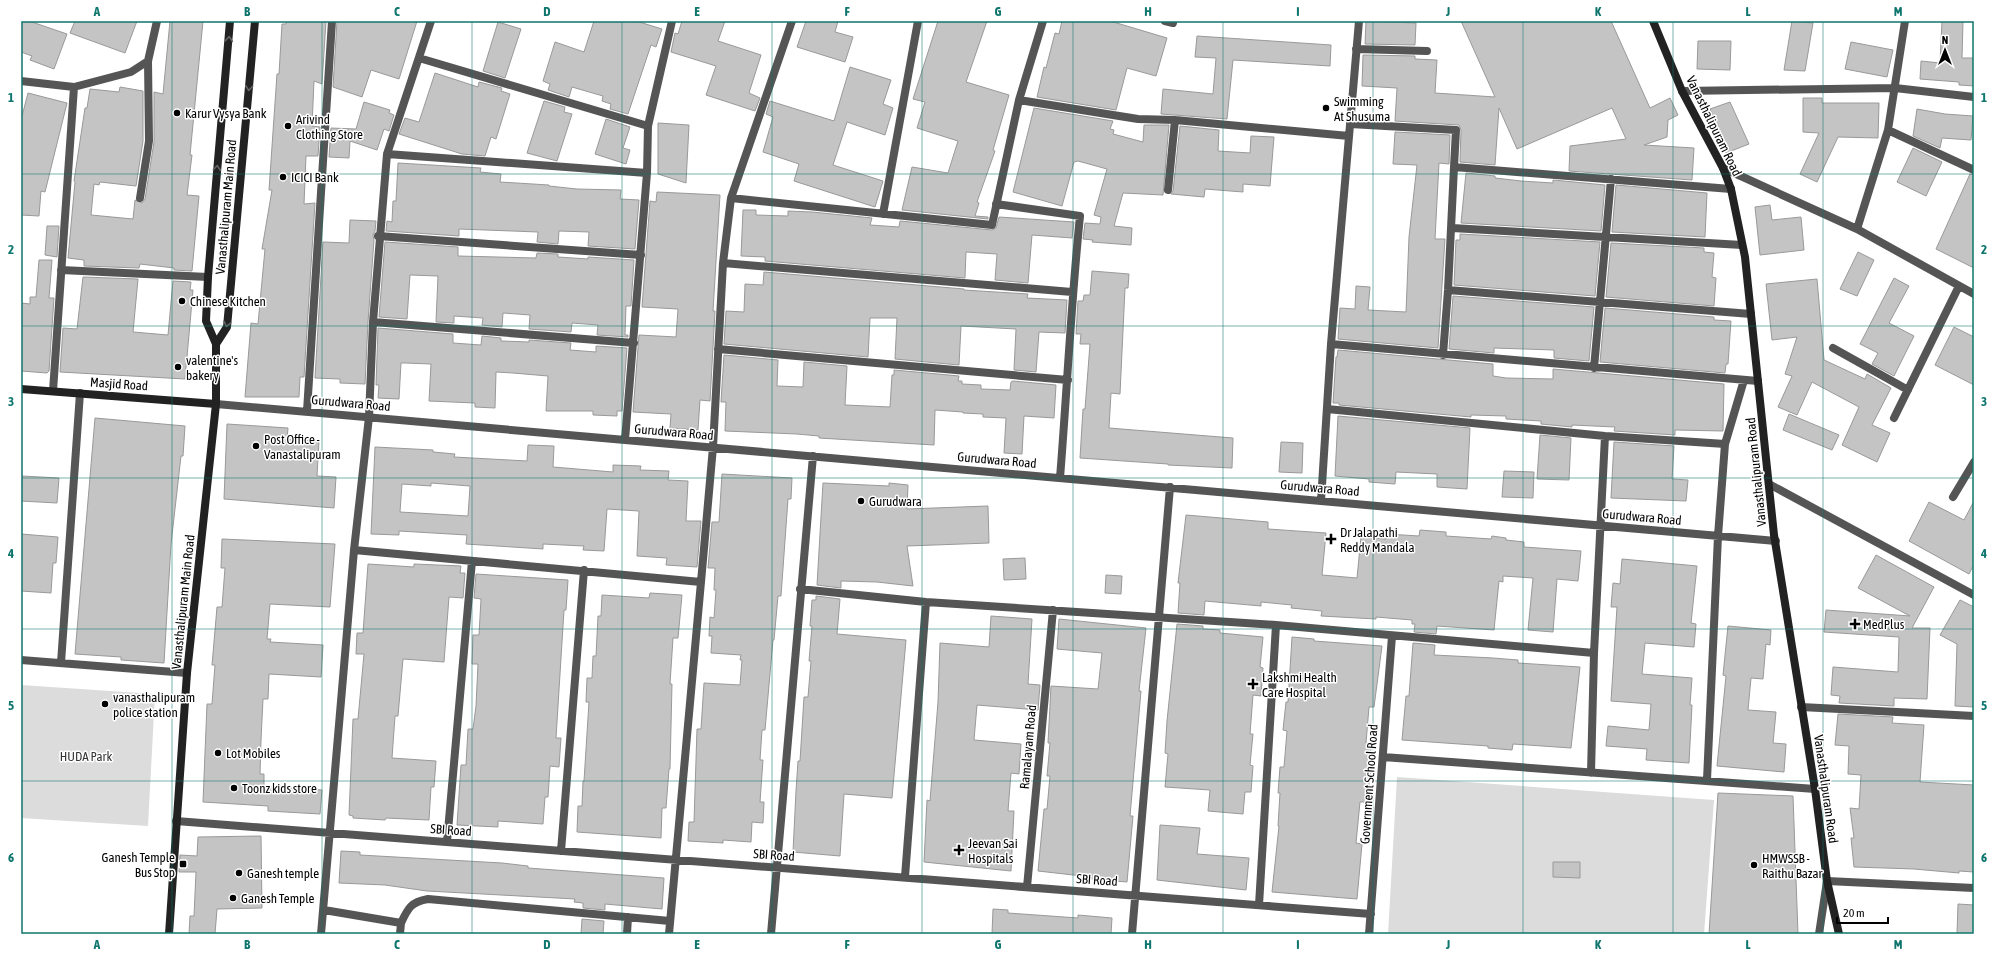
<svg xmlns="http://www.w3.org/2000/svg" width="1995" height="955" font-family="'Asap Condensed',sans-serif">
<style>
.green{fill:#dcdcdc}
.building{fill:#c4c4c4;stroke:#999;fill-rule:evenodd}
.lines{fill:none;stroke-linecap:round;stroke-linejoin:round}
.street{stroke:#555;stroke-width:8}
.secondary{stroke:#222;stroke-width:8}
.oneway{stroke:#646464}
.grid{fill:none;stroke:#0f766e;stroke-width:1;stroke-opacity:0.55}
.poi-dot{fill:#000;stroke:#fff;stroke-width:1.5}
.labels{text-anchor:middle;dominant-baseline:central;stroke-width:3;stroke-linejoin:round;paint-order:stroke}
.poi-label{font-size:13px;fill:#000;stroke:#fff;text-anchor:start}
.street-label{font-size:13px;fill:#000;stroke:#fff}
.park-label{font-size:13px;fill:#333;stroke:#fff}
.neatline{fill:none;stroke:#0f766e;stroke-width:1.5}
.grid-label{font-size:13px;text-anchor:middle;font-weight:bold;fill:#0f766e}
</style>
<rect width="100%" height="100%" fill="#fff"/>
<path class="green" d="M21 685 155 694 148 826 21 818Z
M1397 777 1714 800 1704 934H1388Z"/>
<path class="building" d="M21 21H29L67 34 54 69 30 60 32 56 21 52Z
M75 21H137L125 53 70 33Z
M170 21H203L190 155H192L187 195 199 196 192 271 174 270V268L140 264 139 268 84 266V260L68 258 75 182 74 181 85 108H87L90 89 119 92 120 87 143 91V141L136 186 100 182 99 185 94 184 91 215 133 219 135 200 142 203 145 199 154 142V92L163 94Z
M286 21H326L322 84 314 81 312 126 320 127 318 156H306L304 204 315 203 304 377H300L299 397H245L251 323 258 324 265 249H262L272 190H269L277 74H279L282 24H286Z
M337 21H417L399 79 371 70 362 97 333 87Z
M594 21H636L662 29 656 47 651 45 628 114 610 109 611 104 602 101 603 96 572 87 569 97 548 90 550 84 543 81 555 42 584 52Z
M682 21H725L718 41 761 55 749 93 760 98 755 111 706 95 716 66 671 52 675 33 678 34Z
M806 21H838L835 32 853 37 845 62 797 47Z
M938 21H987L966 82 1009 95 993 150 995 151 977 202 979 203 975 216 988 217V219L902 210 912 167 948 173 958 141 917 128 925 102 913 99Z
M1062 21H1110L1167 38 1156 76 1127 68 1116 110 1037 97 1044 67 1046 68 1055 33 1059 34Z
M1366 21 1416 23 1415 45 1365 44Z
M1461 21H1611L1650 108 1670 98 1678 115 1668 120 1667 137 1644 145 1694 148 1692 180 1569 171 1570 146 1626 139 1612 108 1517 149 1499 108 1495 165 1460 162 1461 130 1459 125 1395 121 1397 88 1362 86 1363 55 1415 56V59L1437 60 1435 93 1495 97Z
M1792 21 1813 23 1805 71 1784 70Z
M1942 21H1963L1962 58H1974V86L1959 85V82L1920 79 1921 61 1940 63Z
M498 22 521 29 505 78 483 71Z
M1197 36 1331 45 1330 66 1233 60 1227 119 1161 114 1163 89 1213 94 1216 58 1195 57Z
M1698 41H1731L1730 70 1697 69Z
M1851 42 1893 50 1887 77 1845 69Z
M850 67 891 80 883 104 893 108 885 135 847 122 833 165 883 181 875 207 794 181 799 164 763 152 773 117 766 114 770 101 834 121Z
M435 73 478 87 479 82 502 88 501 91 510 94 496 139 491 137 485 156 462 154 399 134 405 118 419 122Z
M28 93 67 103 45 192 41 191 39 216 21 215V120Z
M1803 98H1822V103H1879L1878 138 1838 137 1817 182 1800 174 1819 133 1803 132Z
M544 101 565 107 564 112 572 114 557 161 527 153Z
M364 102 390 110 389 113 394 115 389 131 384 129 377 150 350 141 349 158 329 157 331 128 356 129Z
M1730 102 1749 144 1726 153 1710 109Z
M1034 108 1113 121 1110 129 1114 130 1113 134 1143 142 1144 125H1169L1163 195 1123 193 1114 226 1132 228 1131 245 1092 242 1093 240 1083 239 1085 223 1100 224 1101 217 1094 215 1107 169 1078 161 1074 162 1062 206 1013 192Z
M1917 109 1945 114 1973 116 1971 140 1942 138 1940 148 1913 136Z
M606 119 630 127 623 148 630 150 626 164 595 154Z
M658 123 689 125 686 183 658 174Z
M1180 126 1219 130 1218 151 1250 153 1251 136 1274 137 1270 186 1243 184V192L1205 189 1204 197 1171 194 1173 191Z
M1395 132 1450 135 1449 164 1439 163 1435 239H1445L1438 348 1338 339 1340 308 1355 309 1356 286 1370 287 1368 310 1406 312 1409 237 1417 165 1393 164Z
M1913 148 1942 162 1926 196 1897 182Z
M398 163 481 168 480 172 501 174 500 182 549 185V186L577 189 621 190 620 199 639 200 635 249 588 246 589 232 559 231 558 244 537 242 538 232 459 229V236L386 231 387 221 392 222 393 201H396Z
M1466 173 1495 176V178L1521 181 1553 183V180L1605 185 1601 231 1461 223Z
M1970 174 1974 175V268L1936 249Z
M1616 185 1707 193 1705 237 1612 232Z
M657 192 720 195 713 311H715L710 401 700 400 698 430 670 428 671 414 633 412 639 335 676 337 678 309 642 307 650 201 656 202Z
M1770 205 1772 220 1801 217 1804 250 1760 255 1755 207Z
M743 210H756V215L788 216V211L812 212 872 218 870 225 899 227 900 221 992 230 996 228 999 217 1074 222 1072 238 1032 235 1028 283 995 280 997 254 966 252 965 278 765 261V257L741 256Z
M350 220 376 221 375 231 373 235 374 240 368 322 365 384 340 383V379L315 378 323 242 349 243Z
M47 226H59L57 257 45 255Z
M1460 234 1600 242 1595 296 1454 285 1456 240H1460Z
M385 242 458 247V256L536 258 537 253 558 254V257L588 259V257L634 260 631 306H626L625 335H628V337L597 335 598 325 572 323 571 332 529 329 530 315 503 313 502 327 482 325 483 318 454 316V323L436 322 438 276 410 275 407 319 379 317Z
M1611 243 1704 248V252L1714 253 1712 277 1716 278 1714 306 1606 297Z
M1858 252 1874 260 1857 296 1840 289Z
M39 260H52L49 298H54L49 371 47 373 21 371V303L30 304V297H36Z
M1092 271 1129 274 1128 288H1125L1120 394 1111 393 1109 428 1233 438 1232 468 1168 465V464L1080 458 1083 409H1085L1090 344H1080L1081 334H1076L1078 301H1083L1084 295H1090Z
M764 272 964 289V290L1028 294 1027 298 1067 300 1065 333 1039 332 1036 372 1014 370 1016 329 961 326 959 365 895 359 897 318H870L868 357 724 344 726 311 744 312 745 284 763 285Z
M83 277 138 279 133 332 168 335 173 281 191 282 190 290H193L185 379 60 372 63 328 77 329Z
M1894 278 1909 286 1889 323 1914 336 1894 376 1872 364 1878 353 1860 344Z
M1817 279 1824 360 1865 379 1867 374 1891 388 1872 425 1890 433 1877 462 1842 445 1859 407 1812 382 1797 415 1778 407 1792 376 1785 374 1797 337 1772 340 1766 284Z
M1453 296 1594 307 1589 361 1554 358V350L1494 348V353L1449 349Z
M1605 308 1714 317V320L1731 321 1728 364H1726L1725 373 1600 362Z
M1954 327 1974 337V385L1935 365Z
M378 328 453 334V343L481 345 482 336 501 338V341L529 342V340L571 343 570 350 596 352V346L627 348 622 411H617V416L593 415V411H546L548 376 513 373 496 372 495 408 475 407V403L429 401 431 364 405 363H401L399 399 378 398 379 385H376Z
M1338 350 1493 364V376L1506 378 1553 379V369L1724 384 1723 431 1675 430V435L1614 431 1615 427 1572 425V427L1541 424V421L1506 419V416L1471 415V417L1339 405V403H1333L1336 357H1337Z
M724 355 778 360 777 386 803 387 804 362 847 366 845 405 890 407 892 375H894V370L959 376 958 381H962V384L981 385V389L1010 390 1011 382 1013 381 1056 385 1054 418 1024 416 1022 454 1004 453 1006 418 983 417V414L963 413V412L935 410 934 445 819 438V436L797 434 725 431 726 402H721Z
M1789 414 1839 435 1832 450 1783 430Z
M1338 416 1470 428 1467 489 1437 487V474L1396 472 1395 484 1369 482V479L1335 476Z
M95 418 185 426 183 456H181L171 544 164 663 121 660V657L75 654Z
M227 424 288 428 287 439 319 441 317 476 336 477 334 508 224 499Z
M1540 435 1571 438 1569 480 1537 479Z
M1281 442 1303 443 1302 473 1279 472Z
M1614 442 1674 446 1672 479 1688 480 1686 501 1611 498Z
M528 445 554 446 553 467 613 472V465L641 466 640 470 669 471 668 480 688 481 686 521H701L697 567 666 565 667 558 637 556 639 511 607 509 604 551 583 550 584 546 543 544V549L466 544 467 535 399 531V535L371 534 375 447 433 450V452L455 454 454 457 527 461ZM431 483 470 486 468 516 400 512 402 484 431 486Z
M1504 471 1534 472 1533 498 1502 497Z
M722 474 792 478 791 499H788L781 596H778L774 640H773L765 730H762L760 760H763L760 802H764L763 823 752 822 751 842 723 840V843L688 841 689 822H694L697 729H701L704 683 740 685 742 660H740L741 655 711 653 712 636H709L710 617 714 618 716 590H714L715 568H708L712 522H719Z
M22 476 59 478 57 503 21 501Z
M823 483 889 486V483L908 485 907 509 988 506 989 543 907 546 913 586 877 582 841 581V588L817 585Z
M1974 501V564L1969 574 1909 541 1929 502 1964 520Z
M1186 515 1268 522V529L1326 533 1322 575 1357 578 1361 537 1386 539 1387 534 1419 536 1420 530 1446 532V536L1491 539 1492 536 1506 538V540L1524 542V547L1581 551 1578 581 1557 579 1553 632 1528 630 1533 578 1503 576V582L1499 581 1494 630 1437 626 1436 634 1414 632 1415 624H1412V620L1376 617V619L1321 616 1322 611 1291 608 1292 605 1261 602V606L1205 601 1204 615 1178 613 1180 583H1178Z
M21 534 58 537 56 563H53L51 593 21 591Z
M222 539 335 544 330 607 270 604 267 639H271L270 642 323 645 321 677 269 674 268 699H263L261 740 260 774H264V786L322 790 320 814 268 811V806L203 802 207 704H212L215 665H212L217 607H222L225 568H221Z
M1876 555 1934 587 1912 628H1930L1927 699 1894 698V706L1839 703 1840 696 1831 695 1833 667 1898 672 1899 637 1824 632 1826 610 1910 616 1858 588Z
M1025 558 1026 579 1004 580 1003 559Z
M1622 559 1697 566 1691 623 1696 624 1694 647 1645 643 1642 674 1692 678 1690 705H1692L1689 763 1646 760 1647 749 1606 746 1608 726 1649 730 1651 704 1611 701 1617 607H1611L1613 583 1620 584Z
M368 564 414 567V564L461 566 460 573H465L463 598 449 597 444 662 403 659 398 716H395L392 758 436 761 434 787H431L429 820 386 818 385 820 353 818V816L349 815 353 719H358L364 654H356L357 633H363Z
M476 574 568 580 566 610H564L556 738H561L559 767 550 766 548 797H545L543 824 498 821V827L457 825 461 765H466L468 729H473L476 706 478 664H472L473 635H479L481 599 474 598Z
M1106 575 1122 576 1121 594 1105 593Z
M650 593 682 595 678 638H673L670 684H672L670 769H669L666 808H662L661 838 577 832 578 806H582L583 781H584L589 702H586L587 678H592L593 656H596L598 616H601L602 595 649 598Z
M816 596 840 599 837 634 906 640 892 798 844 794 840 856 793 852 796 791 798 761H800L804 697H808L811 661H809L812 626H810L812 600H816Z
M1960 600 1974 607V707L1955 706 1957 644 1940 635Z
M991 616 1032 619 1028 684 1040 685 1038 710 977 705 974 740 1021 744 1019 774 1011 773 1008 811H1014L1011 871 924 862 927 800 930 801 938 702 940 643 989 647Z
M1059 619 1146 628 1139 691H1141L1130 816H1133L1127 882 1081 878 1082 876 1038 871 1044 809H1047L1050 776H1047L1050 743H1048L1051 686 1098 689 1102 653 1057 649Z
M1177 624 1203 626V629L1220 630V633L1263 637 1260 667 1263 668 1261 696 1253 695 1250 734H1253L1250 765 1253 766 1251 792H1245L1243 814 1208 811 1210 790 1165 787 1168 754 1165 753 1167 721Z
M1728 626 1771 630 1770 645 1766 644 1763 679 1751 678 1748 710 1776 712 1773 743 1786 744 1784 772 1717 766 1726 676 1723 675Z
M1292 637 1314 639V641L1382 646 1374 707H1369L1366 743H1371L1370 774 1367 802H1360L1356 843 1362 844 1357 899 1272 892 1279 826H1278L1280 793H1278L1280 767H1284L1287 731 1283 730 1286 702H1288Z
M1413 643 1435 645 1434 655 1493 658 1518 660V663L1580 667 1571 748 1513 744 1512 750 1488 748V746L1402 740 1406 696H1409Z
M1838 714 1893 717 1892 723 1924 725 1920 782 1974 785V872L1959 871V873L1914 869 1854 867 1851 838H1854L1850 808 1859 809 1861 775 1848 774 1849 746 1835 745Z
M1718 793 1793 796 1798 934H1709Z
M1160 825 1200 828 1197 854 1249 858 1246 890 1157 880Z
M261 836 262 908 217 909 215 934H189L190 916H194L196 872H179L180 855 197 856 198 837Z
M341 851 360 852V855L502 863 528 866V868L664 878 662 909 605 904V910L583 908V903L574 902 575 899 427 891 385 885 339 883Z
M1553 862H1580V878L1553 877Z
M1958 904 1974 905V934H1957Z
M993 909 1008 910V913L1078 918V915L1112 918 1111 934H992Z
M582 919 604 921 603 934H581Z"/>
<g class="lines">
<path class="street" d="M792 21 731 198 992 225 1019 100 1043 21
M1165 21 1173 23
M1356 49 1427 51
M419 58 648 126
M21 81 74 87 131 72 148 61 157 21
M1682 91 1895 88 1974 97
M1019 100 1138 119 1175 120 1349 136
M1350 124 1456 130 1454 167
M1888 130 1974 170
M387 154 647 173
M1723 168 1857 229 1974 294
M1168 190 1175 120
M140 198 149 141 148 61
M996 204 1080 216C1071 303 1067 391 1060 478
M883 214 918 21
M1452 228 1742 245
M1857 229 1888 130 1905 21
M378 236 641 255
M723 263 1072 292
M61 270 208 277
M1448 290 1751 314
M373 322 634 343
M1331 344 1758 381
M1833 348 1908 390
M718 349 1068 380
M1443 355 1448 290 1454 167 1731 189
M1594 368 1611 179
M53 391 74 87
M216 404 1776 541
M1327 409 1605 436 1725 444
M307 411 332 21
M1894 418 1959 286
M625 440 647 173 648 126 672 21
M1769 484 1974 595
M1953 497 1974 462
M1321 501 1331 344 1359 21
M354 550 701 582 713 447 723 263 731 198
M800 589 926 602 1276 625 1594 653
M21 660 187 673
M61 663 80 393
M1801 707 1974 716
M1383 757 1815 789
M1591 773 1594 653 1605 436
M1707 780 1718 536 1725 444 1744 380
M176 821 1371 914
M447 842 472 561
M561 851 584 570
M905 877 926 602
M1027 887 1053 610
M1259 905 1276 625
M324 910 401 923 400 934
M401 923C408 908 411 902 428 899L670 921
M321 934 354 550 369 417 373 322 387 154 431 21
M627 934 628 917
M669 934 701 582
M771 934 813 456
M1132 934 1170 487
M1369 934 1392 636
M1819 934 1827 881 1974 888"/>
<path class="secondary" d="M1653 21 1682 91 1723 168 1731 189 1745 257 1774 535 1815 789 1827 881 1839 934
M216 344 227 327 255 21
M21 389 216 404
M169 934 187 673 216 404V344L206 321 208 277 230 21"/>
</g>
<defs><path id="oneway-chevron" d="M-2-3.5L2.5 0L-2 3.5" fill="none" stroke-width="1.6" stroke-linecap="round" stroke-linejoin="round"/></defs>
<g class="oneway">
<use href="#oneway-chevron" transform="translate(229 39) rotate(-85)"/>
<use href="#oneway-chevron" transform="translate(249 88) rotate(95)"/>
<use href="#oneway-chevron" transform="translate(217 168) rotate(-85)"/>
<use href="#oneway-chevron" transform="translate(227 324) rotate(103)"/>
</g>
<path class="grid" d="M172 21V934M322 21V934M472 21V934M622 21V934M772 21V934M922 21V934M1073 21V934M1223 21V934M1373 21V934M1523 21V934M1673 21V934M1823 21V934M21 174H1974M21 326H1974M21 478H1974M21 629H1974M21 781H1974"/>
<g class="poi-dot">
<circle cx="1326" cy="108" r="4"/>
<circle cx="177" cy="113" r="4"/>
<circle cx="288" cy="126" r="4"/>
<circle cx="283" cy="177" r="4"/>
<circle cx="182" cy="301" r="4"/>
<circle cx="178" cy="367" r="4"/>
<circle cx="256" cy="446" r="4"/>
<circle cx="861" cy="501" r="4"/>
<path d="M1329 533h4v4h4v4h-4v4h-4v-4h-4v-4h4z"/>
<path d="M1853 618h4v4h4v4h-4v4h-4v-4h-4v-4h4z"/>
<path d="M1251 678h4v4h4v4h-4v4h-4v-4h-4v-4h4z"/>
<circle cx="105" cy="704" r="4"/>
<circle cx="218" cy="753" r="4"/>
<circle cx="234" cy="788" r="4"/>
<path d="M957 844h4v4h4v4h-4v4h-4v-4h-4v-4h4z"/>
<rect x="179" y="860" width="8" height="8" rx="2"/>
<circle cx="1754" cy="865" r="4"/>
<circle cx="239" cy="873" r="4"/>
<circle cx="233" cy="898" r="4"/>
</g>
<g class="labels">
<g class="poi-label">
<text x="1334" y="101">Swimming<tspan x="1334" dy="15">At Shusuma</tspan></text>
<text x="185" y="113">Karur Vysya Bank</text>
<text x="296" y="119">Arivind<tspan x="296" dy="15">Clothing Store</tspan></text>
<text x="291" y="177">ICICI Bank</text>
<text x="190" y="301">Chinese Kitchen</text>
<text x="186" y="360">valentine's<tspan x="186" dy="15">bakery</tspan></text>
<text x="264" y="439">Post Office -<tspan x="264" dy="15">Vanastalipuram</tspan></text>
<text x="869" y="501">Gurudwara</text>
<text x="1340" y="532">Dr Jalapathi<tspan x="1340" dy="15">Reddy Mandala</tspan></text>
<text x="1863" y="624">MedPlus</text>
<text x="1262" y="677">Lakshmi Health<tspan x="1262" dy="15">Care Hospital</tspan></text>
<text x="113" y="697">vanasthalipuram<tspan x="113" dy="15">police station</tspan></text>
<text x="226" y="753">Lot Mobiles</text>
<text x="242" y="788">Toonz kids store</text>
<text x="968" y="843">Jeevan Sai<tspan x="968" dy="15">Hospitals</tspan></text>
<text x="175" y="857" text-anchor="end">Ganesh Temple<tspan x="175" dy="15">Bus Stop</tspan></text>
<text x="1762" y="858">HMWSSB -<tspan x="1762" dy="15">Raithu Bazar</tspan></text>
<text x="247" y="873">Ganesh temple</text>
<text x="241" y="898">Ganesh Temple</text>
</g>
<g class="street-label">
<text transform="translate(1714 126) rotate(64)">Vanasthalipuram Road</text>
<text transform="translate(226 207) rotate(-85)">Vanasthalipuram Main Road</text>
<text transform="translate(119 384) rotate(4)">Masjid Road</text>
<text transform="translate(351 403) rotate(5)">Gurudwara Road</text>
<text transform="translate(674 432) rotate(5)">Gurudwara Road</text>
<text transform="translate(997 460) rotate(5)">Gurudwara Road</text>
<text transform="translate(1756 472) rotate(-96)">Vanasthalipuram Road</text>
<text transform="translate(1320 488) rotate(5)">Gurudwara Road</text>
<text transform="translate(1642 517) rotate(5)">Gurudwara Road</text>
<text transform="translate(183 602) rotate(-84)">Vanasthalipuram Main Road</text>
<text transform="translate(1028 747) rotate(-85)">Ramalayam Road</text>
<text transform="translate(1369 784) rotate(-86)">Government School Road</text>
<text transform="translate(1826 789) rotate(82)">Vanasthalipuram Road</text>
<text transform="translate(451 830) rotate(4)">SBI Road</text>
<text transform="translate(774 855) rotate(4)">SBI Road</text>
<text transform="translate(1097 880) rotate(4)">SBI Road</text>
</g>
<g class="park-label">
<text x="86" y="756">HUDA Park</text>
</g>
</g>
<rect width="1995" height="955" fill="none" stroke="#ffffff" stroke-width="44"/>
<g transform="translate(1945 50)" stroke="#ffffff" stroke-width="3" paint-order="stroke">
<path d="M0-3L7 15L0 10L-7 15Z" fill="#000000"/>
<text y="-6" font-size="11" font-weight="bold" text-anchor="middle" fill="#000000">N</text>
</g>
<path d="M1837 917v6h51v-6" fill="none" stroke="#000000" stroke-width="2"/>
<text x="1843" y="917" font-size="12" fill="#000000" stroke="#ffffff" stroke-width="3" paint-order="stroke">20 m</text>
<rect x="22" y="22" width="1951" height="911" class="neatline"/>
<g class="grid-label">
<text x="97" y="16">A</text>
<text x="247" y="16">B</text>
<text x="397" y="16">C</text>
<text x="547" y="16">D</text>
<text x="697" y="16">E</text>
<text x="847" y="16">F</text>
<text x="998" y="16">G</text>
<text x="1148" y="16">H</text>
<text x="1298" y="16">I</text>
<text x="1448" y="16">J</text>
<text x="1598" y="16">K</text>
<text x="1748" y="16">L</text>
<text x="1898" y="16">M</text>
<text x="11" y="102">1</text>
<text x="1984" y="102">1</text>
<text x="11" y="254">2</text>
<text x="1984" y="254">2</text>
<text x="11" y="406">3</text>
<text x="1984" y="406">3</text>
<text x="11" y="558">4</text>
<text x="1984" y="558">4</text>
<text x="11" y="710">5</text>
<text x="1984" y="710">5</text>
<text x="11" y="862">6</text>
<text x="1984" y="862">6</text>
<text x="97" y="949">A</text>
<text x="247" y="949">B</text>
<text x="397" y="949">C</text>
<text x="547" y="949">D</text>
<text x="697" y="949">E</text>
<text x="847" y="949">F</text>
<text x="998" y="949">G</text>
<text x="1148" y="949">H</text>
<text x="1298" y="949">I</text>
<text x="1448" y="949">J</text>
<text x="1598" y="949">K</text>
<text x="1748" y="949">L</text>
<text x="1898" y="949">M</text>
</g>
</svg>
